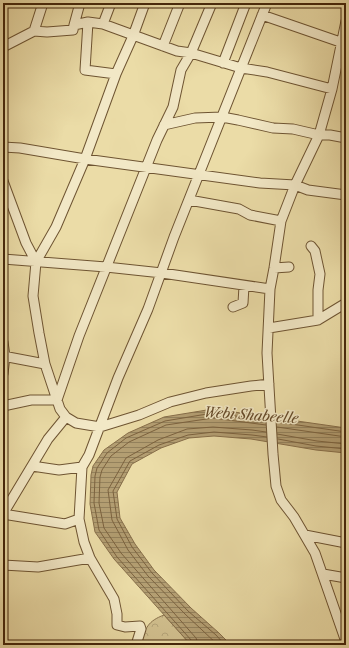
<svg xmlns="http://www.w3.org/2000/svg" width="349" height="648" font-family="'Libre Caslon Text',serif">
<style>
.forest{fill:url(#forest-crowns);stroke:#8a724c}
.water{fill:url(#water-rules);stroke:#876e49}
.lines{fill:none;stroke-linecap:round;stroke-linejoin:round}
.shore{stroke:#7c623e;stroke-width:1}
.minor-casing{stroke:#6e5432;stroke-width:11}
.minor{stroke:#f2e8c6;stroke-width:9}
.labels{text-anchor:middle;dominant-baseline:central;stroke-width:3;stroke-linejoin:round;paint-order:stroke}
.water-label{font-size:14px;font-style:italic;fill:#664b2a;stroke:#f2e8c6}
</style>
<defs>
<pattern id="forest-crowns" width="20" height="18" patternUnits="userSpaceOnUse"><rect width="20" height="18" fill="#cfbd8c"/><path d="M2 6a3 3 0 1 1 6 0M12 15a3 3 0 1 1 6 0" fill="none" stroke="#b3a277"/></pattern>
<pattern id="water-rules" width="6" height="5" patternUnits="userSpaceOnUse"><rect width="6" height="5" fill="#b39e72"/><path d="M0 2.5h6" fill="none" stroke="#93815c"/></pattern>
</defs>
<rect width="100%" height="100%" fill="#ebdca7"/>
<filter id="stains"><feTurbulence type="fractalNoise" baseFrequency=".005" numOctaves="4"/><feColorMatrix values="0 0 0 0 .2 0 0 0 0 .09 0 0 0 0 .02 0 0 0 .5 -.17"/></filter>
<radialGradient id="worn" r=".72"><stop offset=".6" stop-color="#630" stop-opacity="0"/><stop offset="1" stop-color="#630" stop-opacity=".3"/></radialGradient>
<path class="forest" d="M164 615 191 645H142L141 644C145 628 148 621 164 615Z"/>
<path class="water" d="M213 409 346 428V453L316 450 251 439 214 436 189 438 161 448 132 464 117 492 120 518 135 544 154 570 191 608 219 633 231 645H191L114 559 95 532 90 504 91 475 93 466 104 450 128 433 164 417Z"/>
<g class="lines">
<path class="shore" d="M277 422 346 432
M277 427 346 437
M277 434 317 441 346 444
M278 439 316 446 346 449
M194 645 192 641 117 557 99 530 94 503 95 476 97 468 107 453 126 438 165 421 213 413 265 420
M199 645 196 638 121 553 104 528 99 503 100 477 102 470 111 456 129 442 166 425 213 418 266 425
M218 645 185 614 148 576 128 550 112 520 108 490 126 458 158 440 187 429 213 427 252 430 266 432
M225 645 216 635 188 611 152 573 132 547 117 519 113 491 130 461 159 445 188 435 214 432 252 435 267 437"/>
<defs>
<path id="minor" d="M145 3 133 36 116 74 85 159 56 227 36 262 33 296 39 333 45 364 60 409 66 417 76 423 100 427 139 415 170 402 206 393 251 386 269 384
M262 15 346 44
M346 21 332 89 319 135 295 185 281 221 274 268 270 289 267 353 273 454 276 486 281 500 294 517 315 553 346 642
M88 22 85 70 116 74
M103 24 111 3
M74 25 80 3
M34 31 43 3
M163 46 180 3
M3 47 34 31 47 32 73 30 74 25 88 22 103 24 177 51 191 53 241 68 267 72 332 89
M223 63 246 3
M164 125 195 118 222 117 238 120 273 128 293 129 319 135H330L346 138
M3 147 20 148 85 159 260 183 295 185 308 190 346 195
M3 181 26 243 36 262
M189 200 239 209 250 215 281 221
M311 246 315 251 320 274 318 290V320
M3 259 106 267 162 273 270 289
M274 268 289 267
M233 307 243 303 244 286
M269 328 318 320 346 303
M3 342 5 356 3 374
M3 356 45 364
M3 406 31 400H57L79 336 157 140 173 107 181 70 191 53 212 3
M32 466 59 470 82 467
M3 514 48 439 66 417
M3 514 65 524 79 519
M305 535 346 543
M3 565 38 567 90 558
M323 574 346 578
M136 645 141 629 140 626 125 627 117 625V614L114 599 90 558 84 542 79 519 82 467 89 455 118 378 148 309 174 237 267 3"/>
</defs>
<use href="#minor" class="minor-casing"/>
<use href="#minor" class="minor"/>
</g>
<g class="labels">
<g class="water-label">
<text transform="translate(251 415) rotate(4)">Webi Shabeelle</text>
</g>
</g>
<rect width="349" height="648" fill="none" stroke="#ebdca7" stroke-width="16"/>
<rect x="4" y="4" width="341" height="640" fill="none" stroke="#45270b" stroke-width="2"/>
<rect x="8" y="8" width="333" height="632" fill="none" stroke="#45270b"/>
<rect width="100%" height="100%" filter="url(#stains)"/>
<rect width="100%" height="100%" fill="url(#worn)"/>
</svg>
